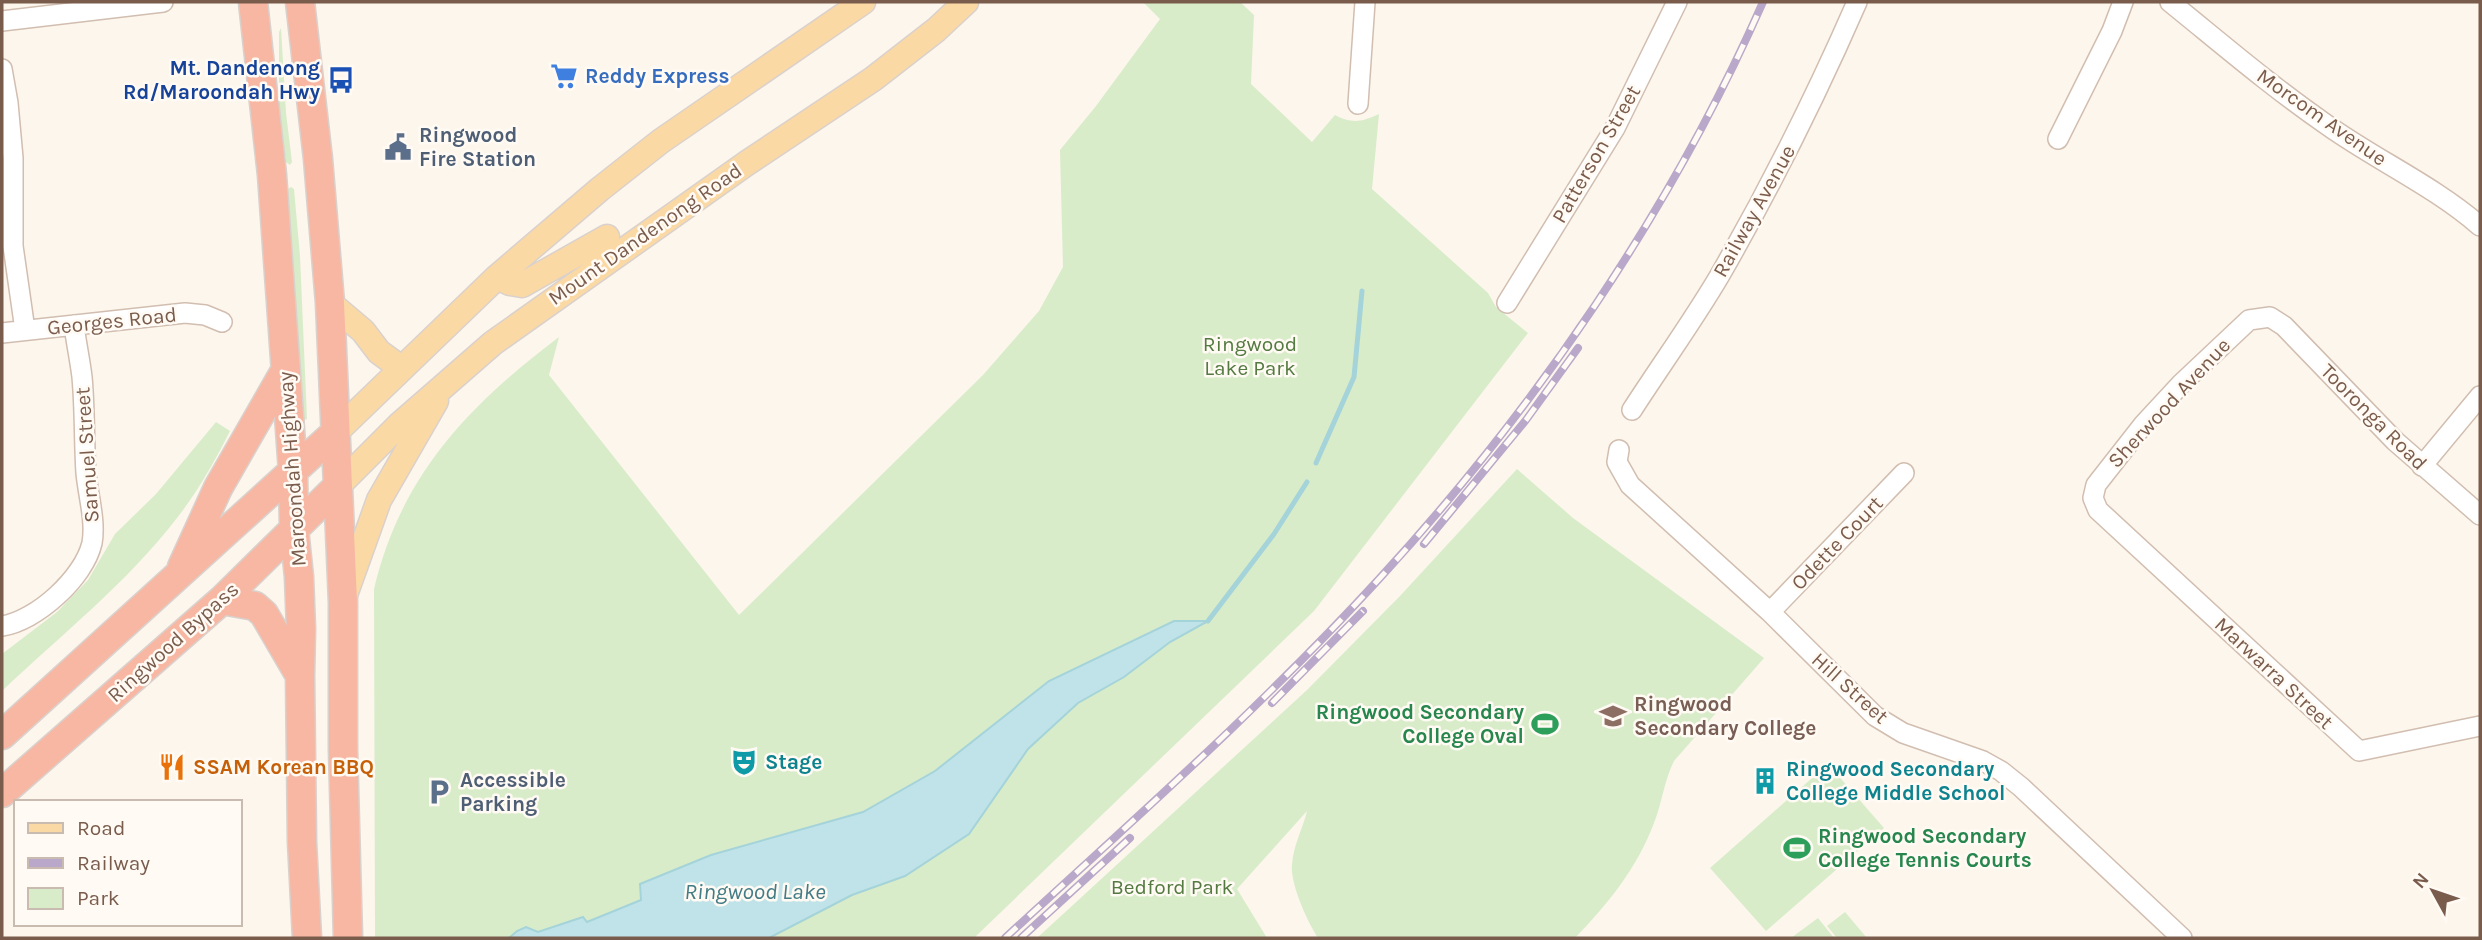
<svg xmlns="http://www.w3.org/2000/svg" width="2482" height="940" font-family="Karla,sans-serif">
<style>
.green{fill:#d8ecc9}
.water{fill:#bfe3e8;stroke:#a5d3da;stroke-width:2}
.lines{fill:none;stroke-linecap:round;stroke-linejoin:round}
.stream{stroke:#a5d3da;stroke-width:5}
.minor-casing{stroke:#d1beb0;stroke-width:22}
.major-casing{stroke:#dad1cd;stroke-width:27}
.highway-casing{stroke:#dad1cd;stroke-width:31}
.minor{stroke:#fff;stroke-width:19}
.major{stroke:#fbd9a5;stroke-width:24}
.highway{stroke:#f7b7a3;stroke-width:28}
.rail-casing{stroke:#b9a8c9;stroke-width:8}
.rail{stroke:#fffaf3;stroke-width:5;stroke-dasharray:16;stroke-linecap:butt}
.labels{text-anchor:middle;dominant-baseline:central;stroke-width:5;stroke-linejoin:round;paint-order:stroke}
.transit-label{font-size:21px;font-weight:bold;fill:#164399;stroke:#fffaf3;text-anchor:end}
.shop-label{font-size:21px;font-weight:bold;fill:#366cbe;stroke:#fffaf3;text-anchor:start}
.street-label{font-size:21px;fill:#7a5c4d;stroke:#fffaf3}
.service-label{font-size:21px;font-weight:bold;fill:#4e5e75;stroke:#fffaf3;text-anchor:start}
.park-label{font-size:21px;fill:#537a41;stroke:#fffaf3}
.education-label{font-size:21px;font-weight:bold;fill:#785e54;stroke:#fffaf3;text-anchor:start}
.leisure-label{font-size:21px;font-weight:bold;fill:#27864d;stroke:#fffaf3;text-anchor:end}
.culture-label{font-size:21px;font-weight:bold;fill:#0d838f;stroke:#fffaf3;text-anchor:start}
.food-label{font-size:21px;font-weight:bold;fill:#c56008;stroke:#fffaf3;text-anchor:start}
.water-label{font-size:23px;font-style:italic;fill:#437c86;stroke:#fffaf3}
</style>
<rect width="100%" height="100%" fill="#fdf6ec"/>
<path class="green" d="M1143 2H1240L1254 15 1251 84 1312 142 1335 115C1352 124 1362 122 1379 114L1372 189 1488 293 1496 307 1528 333 1314 611 974 938H375L374 589C401 475 469 405 559 337L549 375 739 615 983 375 1039 311 1063 267 1060 150 1096 106 1160 19Z
M281 28 286 113 292 162 290 165 286 162 279 115V32Z
M291 187 294 189 300 256 307 419 301 421 288 189Z
M216 422 230 431C215 461 198 491 177 518 127 583 61 635 2 691V654L57 612 88 580 115 534 156 494Z
M1517 469 1573 518 1764 658 1674 761C1664 781 1662 803 1654 823 1637 868 1608 904 1575 938H1318C1308 923 1290 884 1292 865 1293 846 1303 828 1307 811L1237 889 1267 938H1037L1307 690 1400 596Z
M1828 764 1884 828 1766 931 1710 868Z
M1845 912 1867 938H1837L1827 926Z
M1818 918 1834 938H1791Z"/>
<path class="water" d="M1174 621H1208L1170 642 1124 677 1078 703 1028 749 969 834 905 876 852 895 769 938H509L517 931 526 927 538 932 583 917 587 922 641 900 640 884 711 855 863 812 935 771 1049 681Z"/>
<g class="lines">
<path class="stream" d="M1316 463 1354 377 1362 291
M1208 621 1274 534 1307 482"/>
<defs>
<path id="minor" d="M2170 2C2222 44 2272 87 2327 125 2376 160 2434 186 2480 226
M2 21 163 2
M2 69 8 103 13 158V246L25 330
M1358 104 1365 2
M2058 139 2112 31 2123 2
M1507 303 1615 128 1677 2
M2 333 185 313 205 315 222 322
M1632 410C1661 365 1693 321 1720 275 1771 186 1816 96 1857 2
M1619 450 1617 462 1630 485 1770 612 1875 716 1903 733 1983 761 2001 771 2021 787 2182 938
M2422 466 2480 396
M2480 515 2395 441 2284 326 2270 317 2249 320 2181 384 2143 425 2096 485 2093 498 2098 510 2359 751 2480 726
M1770 612 1904 473
M2 626C36 621 84 578 92 543 96 521 88 495 86 473 84 442 85 409 82 377 80 360 76 342 74 325"/>
<path id="major" d="M497 277 510 283 522 285 607 237
M330 303 363 331 379 352 401 368
M335 433 497 277 600 189 661 141 863 2
M338 486 399 425 493 343 747 163 873 79 936 30 966 2
M345 595 379 500 436 401"/>
<path id="highway" d="M253 2 272 175 293 472 294 529 299 577 301 629 300 675 302 842 307 938
M300 2 318 159 330 303 343 602V749L348 938
M182 567 218 488 285 371
M222 600 255 606 264 614 299 674
M2 735 335 433
M2 793 222 600 338 486"/>
</defs>
<use href="#minor" class="minor-casing"/>
<use href="#major" class="major-casing"/>
<use href="#highway" class="highway-casing"/>
<use href="#minor" class="minor"/>
<use href="#major" class="major"/>
<use href="#highway" class="highway"/>
<defs>
<path id="rail" d="M1424 544 1526 420 1578 348
M1272 703 1363 611
M1005 938C1132 821 1262 707 1379 579 1535 409 1670 213 1763 2
M1021 938 1130 838"/>
</defs>
<use href="#rail" class="rail-casing"/>
<use href="#rail" class="rail"/>
</g>
<defs>
<symbol id="supermarket-bare" viewBox="-9 -9 18 18"><path d="M-6-5.5h2.5l.6 2H6L4.5 2H-2.5L-4.4-4H-6ZM-1.5 3.2a1.3 1.3 0 1 0 .1 0ZM3 3.2a1.3 1.3 0 1 0 .1 0Z" fill="#3f7fe0" stroke="#fffaf3" stroke-width="2.5" paint-order="stroke"/></symbol>
<symbol id="bus-bare" viewBox="-9 -9 18 18"><path d="M-5-6H5V4H4V6H2V4H-2V6H-4V4H-5ZM-3.5-4V0h7V-4ZM-3.5 1.2v1.5H-2V1.2ZM2 1.2v1.5H3.5V1.2Z" fill="#1a4fb4" stroke="#fffaf3" stroke-width="2.5" paint-order="stroke"/></symbol>
<symbol id="civic-bare" viewBox="-9 -9 18 18"><path d="M-.6-6.5H3V-4.5H.6V-3L4-1V1h2V6H-6V1h2V-1L-.6-3ZM-1.2 2.5V6h2.4V2.5Z" fill="#5c6f8a" stroke="#fffaf3" stroke-width="2.5" paint-order="stroke"/></symbol>
<symbol id="school-bare" viewBox="-9 -9 18 18"><path d="M0-5L7-2L0 1L-7-2ZM-4 1L0 2.5L4 1V4Q0 6-4 4Z" fill="#8d6e63" stroke="#fffaf3" stroke-width="2.5" paint-order="stroke"/></symbol>
<symbol id="stadium-bare" viewBox="-9 -9 18 18"><path d="M0-5a6.5 5 0 1 0 0 10a6.5 5 0 1 0 0-10ZM-3.5-1.8h7v3.6h-7Z" fill="#2e9e5b" stroke="#fffaf3" stroke-width="2.5" paint-order="stroke"/></symbol>
<symbol id="theatre-bare" viewBox="-9 -9 18 18"><path d="M-5-5.5Q0-4 5-5.5V0Q5 5 0 6Q-5 5-5 0ZM-3.3-2.5H-1v1.5H-3.3ZM1-2.5H3.3v1.5H1ZM-2.8 1Q0 5.5 2.8 1Z" fill="#0f9aa8" stroke="#fffaf3" stroke-width="2.5" paint-order="stroke"/></symbol>
<symbol id="restaurant-bare" viewBox="-9 -9 18 18"><path d="M-5-6h1v4h1v-4h1v4h1v-4h1v5L-1.5 .5V6h-2V.5L-5-1ZM5-6V6H3V1.5H1.5Q1.5-4 5-6Z" fill="#e8710a" stroke="#fffaf3" stroke-width="2.5" paint-order="stroke"/></symbol>
<symbol id="building-bare" viewBox="-9 -9 18 18"><path d="M-4-6H4V6H1V3H-1V6H-4ZM-2.5-4.3h1.7v1.8h-1.7ZM.8-4.3h1.7v1.8H.8ZM-2.5-1h1.7V.8h-1.7ZM.8-1h1.7V.8H.8Z" fill="#0f9aa8" stroke="#fffaf3" stroke-width="2.5" paint-order="stroke"/></symbol>
<symbol id="parking-bare" viewBox="-9 -9 18 18"><path d="M-3.5-5.5H1a3.5 3.5 0 0 1 0 7H-1V5.5H-3.5ZM-1-3.4V-.6H.8a1.4 1.4 0 0 0 0-2.8Z" fill="#5c6f8a" stroke="#fffaf3" stroke-width="2.5" paint-order="stroke"/></symbol>
</defs>
<g fill-rule="evenodd">
<use href="#supermarket-bare" x="545" y="57" width="38" height="38"/>
<use href="#bus-bare" x="322" y="61" width="38" height="38"/>
<use href="#civic-bare" x="379" y="128" width="38" height="38"/>
<use href="#school-bare" x="1594" y="697" width="38" height="38"/>
<use href="#stadium-bare" x="1526" y="705" width="38" height="38"/>
<use href="#theatre-bare" x="725" y="743" width="38" height="38"/>
<use href="#restaurant-bare" x="153" y="748" width="38" height="38"/>
<use href="#building-bare" x="1746" y="762" width="38" height="38"/>
<use href="#parking-bare" x="420" y="773" width="38" height="38"/>
<use href="#stadium-bare" x="1778" y="829" width="38" height="38"/>
</g>
<g class="labels">
<g class="transit-label">
<text x="320" y="68">Mt. Dandenong<tspan x="320" dy="24">Rd/Maroondah Hwy</tspan></text>
</g>
<g class="shop-label">
<text x="585" y="76">Reddy Express</text>
</g>
<g class="street-label">
<text transform="translate(2322 117) rotate(35)">Morcom Avenue</text>
<text transform="translate(1596 154) rotate(-60)">Patterson Street</text>
<text transform="translate(1754 211) rotate(-61)">Railway Avenue</text>
<text transform="translate(645 234) rotate(-35)">Mount Dandenong Road</text>
<text transform="translate(112 321) rotate(-6)">Georges Road</text>
<text transform="translate(2169 403) rotate(-47)">Sherwood Avenue</text>
<text transform="translate(2374 417) rotate(45)">Tooronga Road</text>
<text transform="translate(87 455) rotate(-94)">Samuel Street</text>
<text transform="translate(292 469) rotate(-94)">Maroondah Highway</text>
<text transform="translate(1837 543) rotate(-46)">Odette Court</text>
<text transform="translate(173 642) rotate(-42)">Ringwood Bypass</text>
<text transform="translate(2274 673) rotate(43)">Marwarra Street</text>
<text transform="translate(1850 688) rotate(42)">Hill Street</text>
</g>
<g class="service-label">
<text x="419" y="135">Ringwood<tspan x="419" dy="24">Fire Station</tspan></text>
<text x="460" y="780">Accessible<tspan x="460" dy="24">Parking</tspan></text>
</g>
<g class="park-label">
<text x="1250" y="344">Ringwood<tspan x="1250" dy="24">Lake Park</tspan></text>
<text x="1172" y="887">Bedford Park</text>
</g>
<g class="education-label">
<text x="1634" y="704">Ringwood<tspan x="1634" dy="24">Secondary College</tspan></text>
</g>
<g class="leisure-label">
<text x="1524" y="712">Ringwood Secondary<tspan x="1524" dy="24">College Oval</tspan></text>
<text x="1818" y="836" text-anchor="start">Ringwood Secondary<tspan x="1818" dy="24">College Tennis Courts</tspan></text>
</g>
<g class="culture-label">
<text x="765" y="762">Stage</text>
<text x="1786" y="769">Ringwood Secondary<tspan x="1786" dy="24">College Middle School</tspan></text>
</g>
<g class="food-label">
<text x="193" y="767">SSAM Korean BBQ</text>
</g>
<g class="water-label">
<text x="755" y="891">Ringwood Lake</text>
</g>
</g>
<rect width="2482" height="940" fill="none" stroke="#7a5c4d" stroke-width="7"/>
<rect x="14" y="800" width="228" height="126" fill="#fffaf3" stroke="#cabbb1" stroke-width="2"/>
<rect x="28" y="823" width="35" height="10" fill="#fbd9a5" stroke="#cabbb1" stroke-width="2"/>
<text x="77" y="835" font-size="21" fill="#7a5c4d">Road</text>
<rect x="28" y="858" width="35" height="10" fill="#b9a8c9" stroke="#cabbb1" stroke-width="2"/>
<text x="77" y="870" font-size="21" fill="#7a5c4d">Railway</text>
<rect x="28" y="888" width="35" height="21" fill="#d8ecc9" stroke="#cabbb1" stroke-width="2"/>
<text x="77" y="905" font-size="21" fill="#7a5c4d">Park</text>
<g transform="translate(2433 891) rotate(310)" stroke="#fffaf3" stroke-width="5" paint-order="stroke">
<path d="M0-5L12 26L0 18L-12 26Z" fill="#7a5c4d"/>
<text y="-10" font-size="19" font-weight="bold" text-anchor="middle" fill="#7a5c4d">N</text>
</g>
</svg>
